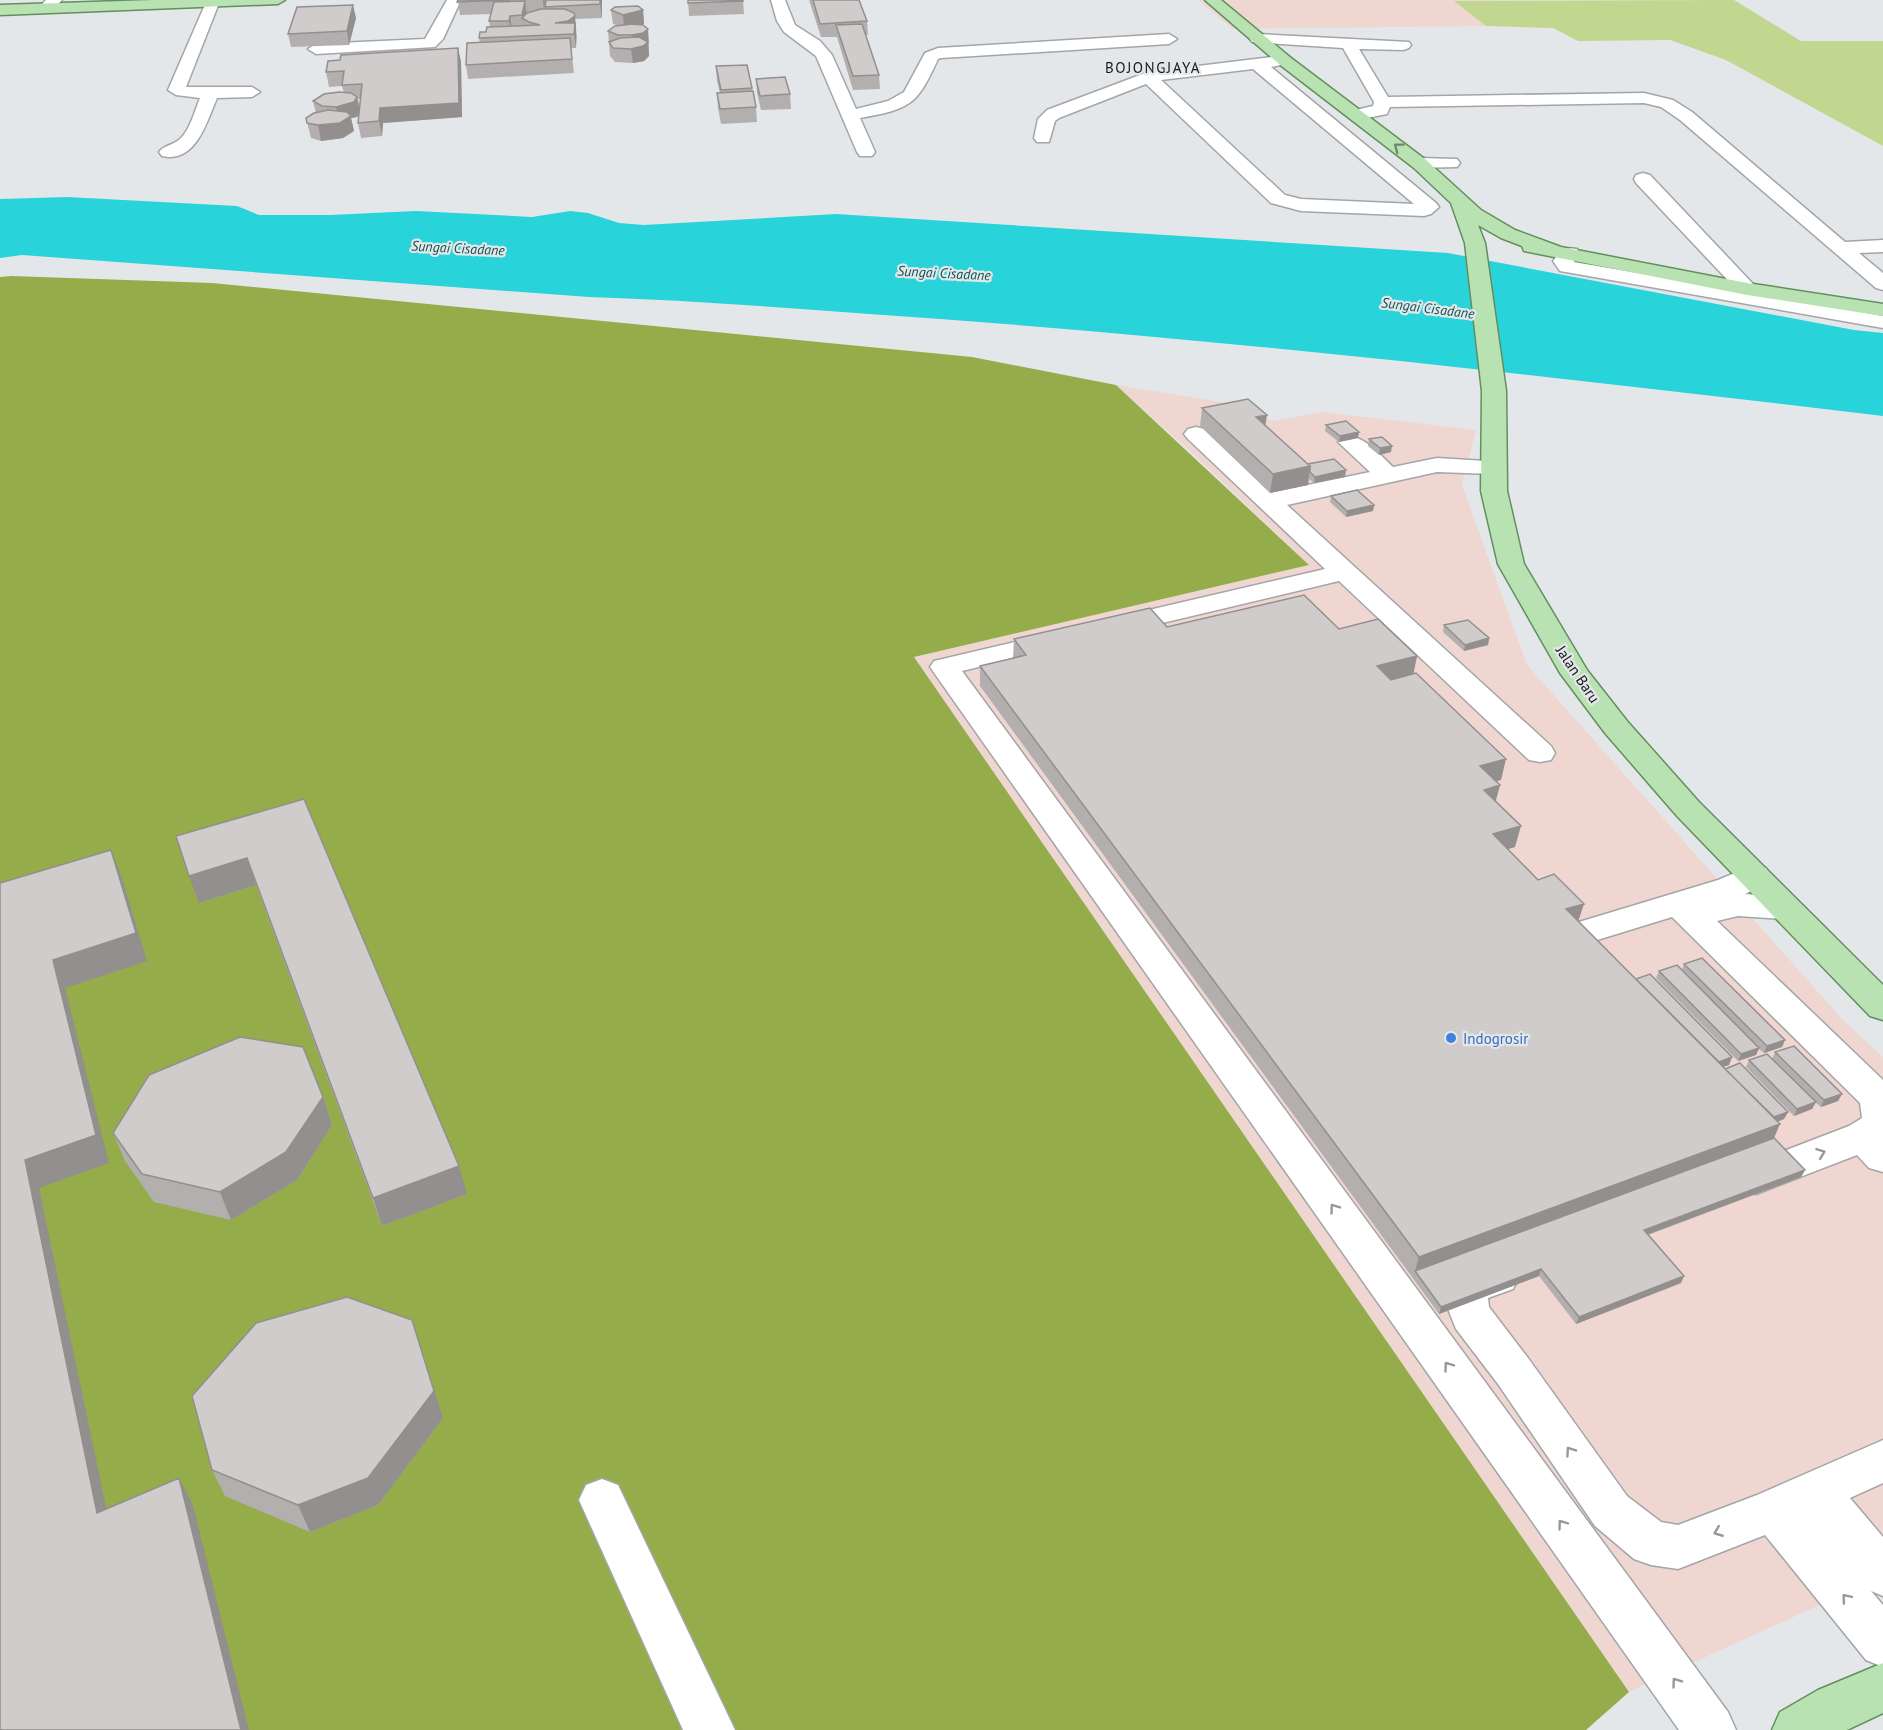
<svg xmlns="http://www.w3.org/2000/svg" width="1883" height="1730" font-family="'PT Sans',sans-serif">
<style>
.commercial{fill:#f0d6d0}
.green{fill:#c1d68f}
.forest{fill:#94ad4a}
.water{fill:#28d3da}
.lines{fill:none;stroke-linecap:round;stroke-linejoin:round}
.minor-casing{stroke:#a3a5a8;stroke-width:3}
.major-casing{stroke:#628f5d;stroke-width:3}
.minor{fill:#fff;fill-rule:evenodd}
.major{fill:#b9e2b3;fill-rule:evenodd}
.wall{fill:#b3afaf;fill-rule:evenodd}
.shaded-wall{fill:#928f8e}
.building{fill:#d0cccb;stroke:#928f8e;stroke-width:1.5}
.oneway{stroke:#71886e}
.oneway2{stroke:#979898}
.shop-dot{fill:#3f7fe0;stroke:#e4e7e9;stroke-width:2}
.labels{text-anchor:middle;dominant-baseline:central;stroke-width:4.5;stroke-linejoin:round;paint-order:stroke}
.far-water-label{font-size:14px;font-style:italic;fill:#0d5255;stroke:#e4e7e9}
.far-quarter-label{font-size:15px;letter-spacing:1.5px;fill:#18191a;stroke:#e4e7e9}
.street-label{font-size:15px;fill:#18191a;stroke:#e4e7e9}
.shop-label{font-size:15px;fill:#366cbe;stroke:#e4e7e9;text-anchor:start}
</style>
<rect width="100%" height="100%" fill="#e4e7e9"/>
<path class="commercial" d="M1198 0H1522L1455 1 1486 26 1233 29Z
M1116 385 1221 402 1274 421 1321 412 1476 430 1462 485 1527 665 1843 1020 1883 1057V1576L1629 1692 914 657 1309 565 1192 453Z"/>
<path class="green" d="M1734 0 1801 41H1883V146L1726 60 1670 40 1578 41 1553 28 1486 26 1454 1Z"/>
<path class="forest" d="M12 276 212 283 972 357 1116 385 1309 565 914 657 1629 1692 1586 1730H0V277Z"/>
<path class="water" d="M67 197 237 206 259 215H330L416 211 532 217 570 211 588 213 619 223 644 225 836 214 1448 253 1854 330 1883 333V416C1546 376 1208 337 869 314 776 307 682 300 589 297L22 255 0 258V199Z"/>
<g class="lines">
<defs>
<path id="minor" d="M46 0H62L50 12H40L37 9Z
M207 0H217L219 3 186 87H252L260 92 252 97 217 98C207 121 196 164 162 156L159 152C164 145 174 145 180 139 190 130 195 110 200 98L176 95 168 90Z
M447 0H461L443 39 435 47 316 54 308 49 316 44 425 39Z
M771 0H785L795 25 820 41 832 55 856 109 888 101 904 92 925 53 938 48 1169 34 1177 39 1169 44 941 58 938 59C917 105 911 109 860 118L875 152 872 156H860L857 152 816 56 784 32 777 21Z
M1258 34 1409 42 1411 45 1409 48 1403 50 1359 49 1388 97 1644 93 1673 100 1692 112 1845 242 1883 240V252L1859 253 1883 273V290L1876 288 1680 120 1661 107 1644 103 1390 107 1387 114 1357 120 1351 119 1348 115 1351 111 1373 106 1374 102 1343 48 1252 42 1250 39Z
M1280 56 1288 61 1286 64 1271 67 1436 203 1439 207 1431 214 1424 216 1301 211 1271 203 1146 84 1059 118 1055 121 1049 142H1037L1034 138 1038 119 1047 110 1148 72ZM1253 69 1414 204 1301 199 1285 195 1161 80Z
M1420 158 1457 159 1460 163 1457 167 1414 168 1411 164 1414 160Z
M1643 173 1650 175 1754 285 1757 289 1755 293 1883 316V328L1560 271 1553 261C1560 251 1565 246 1577 249L1580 253 1574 262 1737 290 1636 183 1634 179 1636 175Z
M1196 427 1204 429 1274 492 1370 472 1338 442 1341 437C1362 432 1379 454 1393 467L1437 458 1502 462 1505 467 1502 472 1493 474 1437 472 1287 505 1551 746 1555 753 1551 760 1540 762 1529 760 1339 581 1116 634 1106 632 1102 626 1106 620 1325 569 1188 439 1184 434 1188 429Z
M1057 632 1067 634 1071 640 1067 646 962 671 1728 1712 1736 1730H1679L930 667 934 661Z
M1754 865 1766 868 1771 876 1766 884 1745 894 1785 897 1797 900 1802 908 1797 916 1785 919 1738 916 1717 921 1883 1080V1172L1869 1168 1857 1155 1756 1194 1742 1189 1736 1178 1742 1167 1849 1126 1862 1118 1860 1103 1672 917 1581 945 1569 941 1564 933 1569 925 1718 880Z
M1498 1260 1513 1265 1519 1277 1513 1289 1488 1298 1489 1307 1528 1358 1627 1496 1661 1522 1678 1525 1757 1495 1883 1440V1483L1850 1498 1883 1537V1596L1871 1591 1883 1605V1667L1866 1660 1765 1535 1678 1569 1651 1565 1634 1559 1595 1526 1498 1384 1456 1329 1444 1299 1458 1274Z
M602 1479 618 1485 735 1730H683L579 1500 586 1485Z"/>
<path id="major" d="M153 0H285L278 4 0 15V5Z
M1205 0H1221L1291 58 1426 160 1481 210 1515 230 1561 247 1747 283 1883 304V316L1747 295 1524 251 1522 246 1501 238 1478 225 1485 243 1506 391 1507 491 1524 564 1587 670 1627 721 1699 802 1883 985V1020L1870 1016 1677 816 1605 733 1560 673 1498 564 1481 491 1482 391 1465 243 1451 203 1414 168 1279 64Z
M1883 1663V1713L1847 1730H1772L1780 1712 1818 1690Z"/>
</defs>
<use href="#minor" class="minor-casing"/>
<use href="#major" class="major-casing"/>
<use href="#minor" class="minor"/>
<use href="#major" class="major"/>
</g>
<path class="wall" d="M458 0H545V9L546 0H602V18L575 19 577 37 576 48H571L574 73 468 79 466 65 480 43 479 38 486 32 490 27 489 21 491 14 460 15Z
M688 0H743L744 14 689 16Z
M809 0H859L867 21 868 35H866L879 75 880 89 853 90 837 37H821Z
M611 10H643L644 24 640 25 648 29 649 43H648L649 56 644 61 633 63 615 62 610 56 608 31 617 25 613 24Z
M356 18 349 45 291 47 288 34Z
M458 48 461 62 462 117 383 123 382 136 361 138 358 123 359 114 357 117 351 118 354 131 343 138 321 141 311 138 306 118 316 113 313 101 344 93 342 86 329 87 326 72 340 60ZM358 99H361L360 108Z
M716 66 752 88 756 107 757 122 721 124 718 108 717 93H720L717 81Z
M756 79 790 94 791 109 761 110 757 93Z
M1202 408 1265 426 1308 464 1345 477 1314 483 1309 479 1308 485 1270 493 1200 426Z
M1326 425 1358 438 1339 442 1325 431Z
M1369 439 1391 452 1379 455 1368 446Z
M1331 496 1374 505 1373 511 1346 517 1330 502Z
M1444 625 1489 638 1488 645 1464 651 1443 632Z
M1167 627 1339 629 1417 656 1413 674 1501 780 1496 781 1500 785 1496 801 1515 847 1508 849 1636 979 1732 1057 1729 1065 1723 1067 1788 1112 1784 1119 1778 1122 1774 1138 1805 1170 1801 1177 1648 1235 1681 1283 1576 1324 1539 1276 1439 1314 980 686V666L1013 658 1014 639Z
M304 799 467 1194 382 1226 256 885 199 903Z
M1684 964 1785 1040 1782 1047 1764 1053 1759 1049 1756 1055 1738 1061 1656 978 1659 971 1682 970Z
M1775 1052 1842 1094 1838 1101 1821 1107 1815 1102 1812 1109 1794 1116 1746 1067 1749 1060 1772 1059Z
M323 1097 332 1125 297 1180 231 1220 154 1202 125 1161 113 1133Z
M443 1418 378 1505 310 1532 225 1496 212 1470Z"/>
<path class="shaded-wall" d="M543 0H545L544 12Z
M600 0H602V18L600 4Z
M525 1 527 15 522 18 524 29 522 15Z
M353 5 356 18 349 45 347 31Z
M643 10 644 24 624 28 623 15Z
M510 16 512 29 511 35 509 21Z
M575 16 576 29V48L574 34 555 23Z
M648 29 649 56 644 61 633 63 631 49H633L632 35Z
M458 48 461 62 462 117 383 123 382 136 379 121 380 108Z
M357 97 360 112 357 117 351 118 354 131 343 138 321 141 318 125 339 122 336 107Z
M1267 415 1264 434 1256 417Z
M1359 432 1358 438 1339 442 1340 436Z
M1392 446 1391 452 1379 455 1380 448Z
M1310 466 1308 485 1270 493 1273 474Z
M1346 470 1345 477 1314 483 1315 477Z
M1374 505 1373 511 1346 517 1347 511Z
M1489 638 1488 645 1464 651 1465 645Z
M1417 656 1413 676 1374 686 1377 666Z
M1506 759 1501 780 1475 787 1480 766Z
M1500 785 1494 806 1484 790Z
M1521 826 1515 847 1487 855 1493 834Z
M111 850 122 878 147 961 65 988 109 1163 39 1188 113 1540 97 1513 25 1160 53 960Z
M247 858 256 885 199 903 189 876Z
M1584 904 1577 925 1566 909Z
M1785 1040 1782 1047 1764 1053 1767 1046Z
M1759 1048 1756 1055 1738 1061 1741 1054Z
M1732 1057 1729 1065 1710 1071 1713 1064Z
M1842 1094 1838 1101 1821 1107 1824 1100Z
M323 1097 332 1125 297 1180 231 1220 220 1192Z
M1816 1102 1812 1109 1794 1116 1797 1109Z
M1788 1112 1784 1119 1766 1126 1769 1119Z
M1780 1124 1771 1145 1415 1271 1419 1257Z
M459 1166 467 1194 382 1226 373 1198Z
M1805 1170 1801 1177 1641 1237 1644 1230Z
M1541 1269 1539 1276 1439 1314 1441 1307Z
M1684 1276 1681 1283 1576 1324 1579 1317Z
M412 1320 443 1418 378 1505 310 1532 298 1505Z
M179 1478 193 1505 249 1730H241Z"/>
<path class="building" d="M458 0H510L457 2Z
M546 0H600V4L545 7Z
M688 0H743V1L688 3Z
M813 0H859L867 21 820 24Z
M525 1 522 15 510 16 509 21H489L494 2Z
M353 5 347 31 288 34 297 7Z
M638 6 643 10 623 15 611 10 615 7Z
M541 9H565L574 13 575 16 568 21 555 23H575L574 34 479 38 480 32H486L487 27 540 25 529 22 522 18 527 13Z
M632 24 643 25 648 29 643 33 632 35H618L608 31 615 26Z
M862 24 879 75 853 76 836 25Z
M639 37 648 42 643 46 631 49 613 48 609 42 620 38Z
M570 38 572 59 466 65 467 43Z
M458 48 459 103 380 108 379 121 358 123 362 84 342 85 344 71 326 72 328 61 340 60 341 55Z
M747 65 752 88 721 90 716 66Z
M785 77 790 94 760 96 756 79Z
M753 91 756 107 720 109 717 93Z
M339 92 351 93 357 97 354 102 336 107 322 106 313 101 324 94Z
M328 110 347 112 351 116 340 123 318 125 307 123 306 118 314 113Z
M1248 399 1267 415 1256 417 1310 466 1273 474 1202 408Z
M1346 421 1359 432 1340 436 1326 425Z
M1382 437 1392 446 1380 448 1369 439Z
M1334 459 1346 470 1315 477 1310 472V466L1308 464Z
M1357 490 1374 505 1347 511 1331 496Z
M1304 595 1339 629 1378 619 1417 656 1377 666 1391 680 1416 673 1506 759 1480 766 1500 785 1484 790 1521 826 1493 834 1538 880 1554 874 1584 904 1566 909 1780 1124 1419 1257 980 666 1026 655 1014 639 1150 608 1167 627Z
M1468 620 1489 638 1465 645 1444 625Z
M304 799 459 1166 373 1198 247 858 189 876 176 836Z
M111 850 136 933 53 960 96 1135 25 1160 97 1513 179 1478 241 1730H0V883Z
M1702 958 1785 1040 1767 1046 1684 964Z
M1677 965 1759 1048 1741 1054 1659 971Z
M1650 974 1732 1057 1719 1062 1636 979Z
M240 1037 303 1047 323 1097 286 1152 220 1192 142 1174 113 1133 149 1075Z
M1794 1046 1842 1094 1824 1100 1775 1052Z
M1767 1054 1816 1102 1797 1109 1749 1060Z
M1740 1063 1788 1112 1774 1117 1725 1069Z
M1774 1138 1805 1170 1644 1230 1684 1276 1579 1317 1541 1269 1441 1307 1415 1271Z
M347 1297 412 1320 434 1391 368 1478 298 1505 212 1470 192 1396 256 1323Z"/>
<defs><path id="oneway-chevron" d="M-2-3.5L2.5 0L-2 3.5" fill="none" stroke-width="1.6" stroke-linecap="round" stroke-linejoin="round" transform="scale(1.5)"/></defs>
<use class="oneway" href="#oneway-chevron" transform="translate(1398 147) rotate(-143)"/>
<g class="oneway2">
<use href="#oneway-chevron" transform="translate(1821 1153) rotate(-21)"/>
<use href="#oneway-chevron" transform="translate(1334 1208) rotate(-126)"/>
<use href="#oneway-chevron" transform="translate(1448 1366) rotate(-126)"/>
<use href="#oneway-chevron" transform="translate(1570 1451) rotate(-125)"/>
<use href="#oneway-chevron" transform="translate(1562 1524) rotate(-126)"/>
<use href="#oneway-chevron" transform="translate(1718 1532) rotate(158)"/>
<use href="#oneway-chevron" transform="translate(1846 1598) rotate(-130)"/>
<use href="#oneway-chevron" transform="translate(1676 1682) rotate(-126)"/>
</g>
<circle class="shop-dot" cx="1451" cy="1038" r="6"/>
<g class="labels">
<g class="far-water-label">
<text transform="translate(458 248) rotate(3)">Sungai Cisadane</text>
<text transform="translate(944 273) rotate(3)">Sungai Cisadane</text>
<text transform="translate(1428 308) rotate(7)">Sungai Cisadane</text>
</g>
<g class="far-quarter-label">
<text x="1153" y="67">BOJONGJAYA</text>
</g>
<g class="street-label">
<text transform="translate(1578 674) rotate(56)">Jalan Baru</text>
</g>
<g class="shop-label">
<text x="1463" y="1038">Indogrosir</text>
</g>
</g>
</svg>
